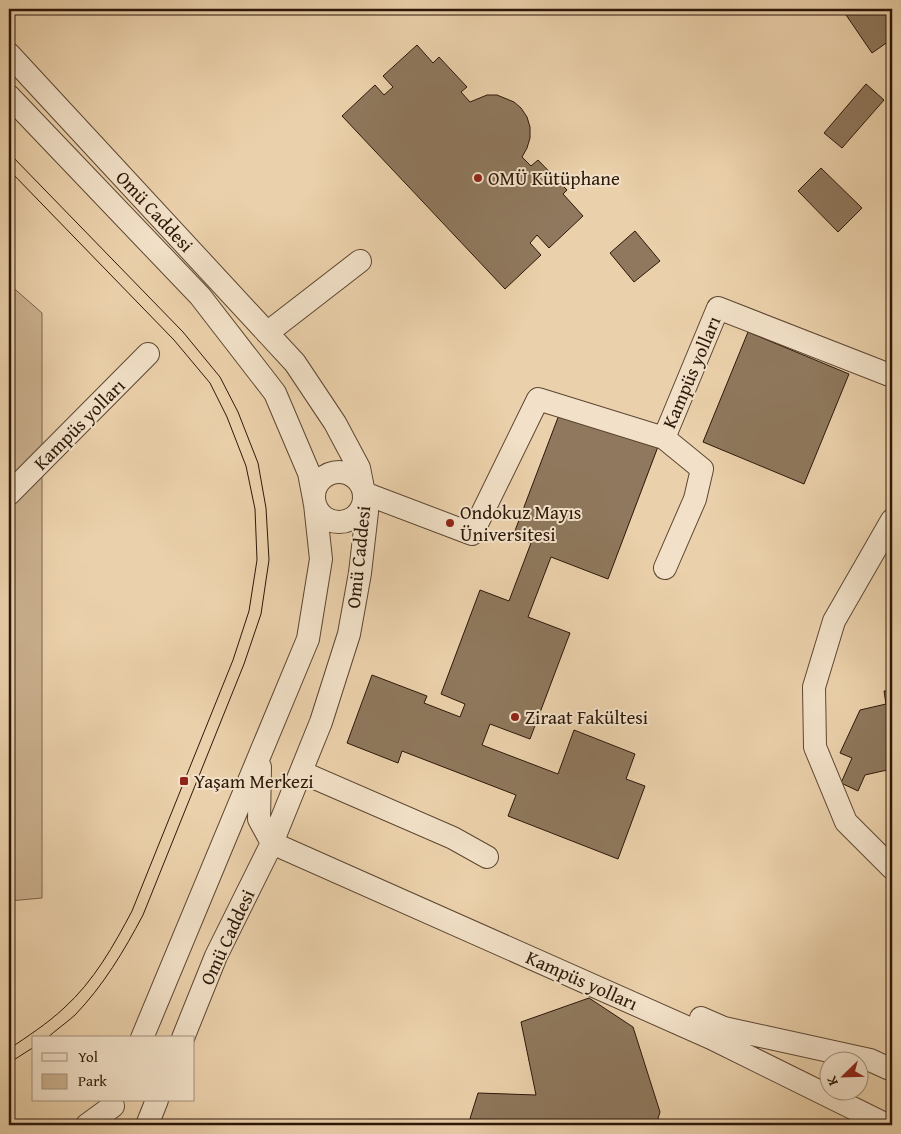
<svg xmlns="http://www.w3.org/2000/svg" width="901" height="1134" font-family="'Gentium Book Plus',serif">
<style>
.green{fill:#cbb18f;stroke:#7c644c}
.building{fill:#8f785d;stroke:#2c1709}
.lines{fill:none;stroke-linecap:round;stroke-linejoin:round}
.minor-casing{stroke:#5c4632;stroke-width:24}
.minor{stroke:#f2e1c8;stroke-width:22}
.tram{stroke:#2c1709;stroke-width:1}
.poi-dot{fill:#8f2418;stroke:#f2e1c8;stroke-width:2}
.labels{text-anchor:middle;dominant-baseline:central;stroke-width:4;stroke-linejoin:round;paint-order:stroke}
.poi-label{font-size:19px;fill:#2c1709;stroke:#f2e1c8;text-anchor:start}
.street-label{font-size:19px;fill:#2c1709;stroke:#f2e1c8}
</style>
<rect width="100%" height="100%" fill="#ebd1ab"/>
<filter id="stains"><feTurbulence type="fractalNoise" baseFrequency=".004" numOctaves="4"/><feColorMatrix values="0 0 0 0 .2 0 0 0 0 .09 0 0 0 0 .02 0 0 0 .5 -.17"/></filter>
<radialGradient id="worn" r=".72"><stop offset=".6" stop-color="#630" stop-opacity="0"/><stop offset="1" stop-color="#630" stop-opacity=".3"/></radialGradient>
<path class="green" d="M9 284 42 313V898L9 901Z"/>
<path class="building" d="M842 9H867L869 12 873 9H884L892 21V39L872 53Z
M417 45 433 63 439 57 467 87 461 92 470 102 487 95H497L514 102 521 108 527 117 530 127V138L527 148 522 157 531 166 538 160 567 190 563 194 583 216 549 248 537 235 530 243 541 255 505 289 342 116 375 85 384 95 393 87 383 76Z
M866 84 884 100 842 148 824 133Z
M821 168 862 208 838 232 798 191Z
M635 231 660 261 634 282 610 253Z
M748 332 849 374 804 484 703 442Z
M562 407 659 444 608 579 551 557 528 617 570 633 530 739 490 724 482 745 558 774 574 730 635 754 626 779 645 786 618 859 508 816 516 795 402 751 398 763 347 743 372 675 427 696 424 703 460 717 465 704 441 694 480 590 509 601 531 543 513 536Z
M892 690V764L890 763 887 770 865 775 858 791 841 783 852 758 840 753 860 710 886 704 884 691Z
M589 998 633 1027 660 1112 656 1125H468L478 1093 536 1095 521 1022Z"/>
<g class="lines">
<defs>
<path id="minor" d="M9 54 295 363 335 423 359 468 364 493 367 512 360 573 349 634 321 722 272 843 216 956 183 1038
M9 96 200 296 275 393 309 473 315 504 321 559 308 639 142 1038
M267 333 360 261
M664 438 702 469 695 499 665 568
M314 497a25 25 0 1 1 50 0a25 25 0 1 1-50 0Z
M364 493 472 534 538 399 664 438 718 308 892 376
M9 494 148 354
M892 520 834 621 814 687 815 747 846 822 892 868
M260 767 259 819 272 843 711 1038 887 1125
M301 772 453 838 487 857
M701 1018 724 1028 870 1060 892 1070
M87 1125 113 1106
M147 1125 157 1100"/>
</defs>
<use href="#minor" class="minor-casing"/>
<use href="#minor" class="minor"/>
<path class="tram" d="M9 153 183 332 220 377 238 412 258 463 266 508 269 560 261 614 244 664 143 915C124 951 103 986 75 1015 66 1023 56 1030 47 1038
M9 170 174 340 210 383 227 417 246 466 255 509 257 560 249 611 233 660 132 911C114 945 94 981 64 1008 47 1024 28 1036 9 1049
M9 1063 34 1047"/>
</g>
<g class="poi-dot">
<circle cx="478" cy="178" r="5"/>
<circle cx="450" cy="523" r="5"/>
<circle cx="515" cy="717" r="5"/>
<rect x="179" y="776" width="10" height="10" rx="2.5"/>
</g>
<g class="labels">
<g class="poi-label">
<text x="488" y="178">OMÜ Kütüphane</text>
<text x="460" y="512">Ondokuz Mayıs<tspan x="460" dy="22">Üniversitesi</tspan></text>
<text x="525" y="717">Ziraat Fakültesi</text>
<text x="194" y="781">Yaşam Merkezi</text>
</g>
<g class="street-label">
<text transform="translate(155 211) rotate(47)">Omü Caddesi</text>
<text transform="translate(691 372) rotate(-67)">Kampüs yolları</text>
<text transform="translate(79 424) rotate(-45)">Kampüs yolları</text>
<text transform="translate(358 557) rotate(-84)">Omü Caddesi</text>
<text transform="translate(227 937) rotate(-65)">Omü Caddesi</text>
<text transform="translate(582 980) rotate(24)">Kampüs yolları</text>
</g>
</g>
<rect width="901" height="1134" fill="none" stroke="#ebd1ab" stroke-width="30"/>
<rect x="10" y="10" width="881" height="1114" fill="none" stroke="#2c1709" stroke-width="2.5"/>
<rect x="15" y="15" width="871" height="1104" fill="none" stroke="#2c1709"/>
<rect x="32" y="1036" width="162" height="65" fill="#f2e1c8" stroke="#a3907c"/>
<rect x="42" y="1053" width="25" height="8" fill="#f2e1c8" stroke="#a3907c"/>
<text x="78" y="1062" font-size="15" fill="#2c1709">Yol</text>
<rect x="42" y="1074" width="25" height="15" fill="#cbb18f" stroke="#a3907c"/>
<text x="78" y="1086" font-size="15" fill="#2c1709">Park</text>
<g transform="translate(844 1076) rotate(247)"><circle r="24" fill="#f2e1c8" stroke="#a3907c"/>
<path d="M0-4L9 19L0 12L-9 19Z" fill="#8f2418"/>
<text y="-8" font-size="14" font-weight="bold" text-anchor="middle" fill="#2c1709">K</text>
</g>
<rect width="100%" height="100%" filter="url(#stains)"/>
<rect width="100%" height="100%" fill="url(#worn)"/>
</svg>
